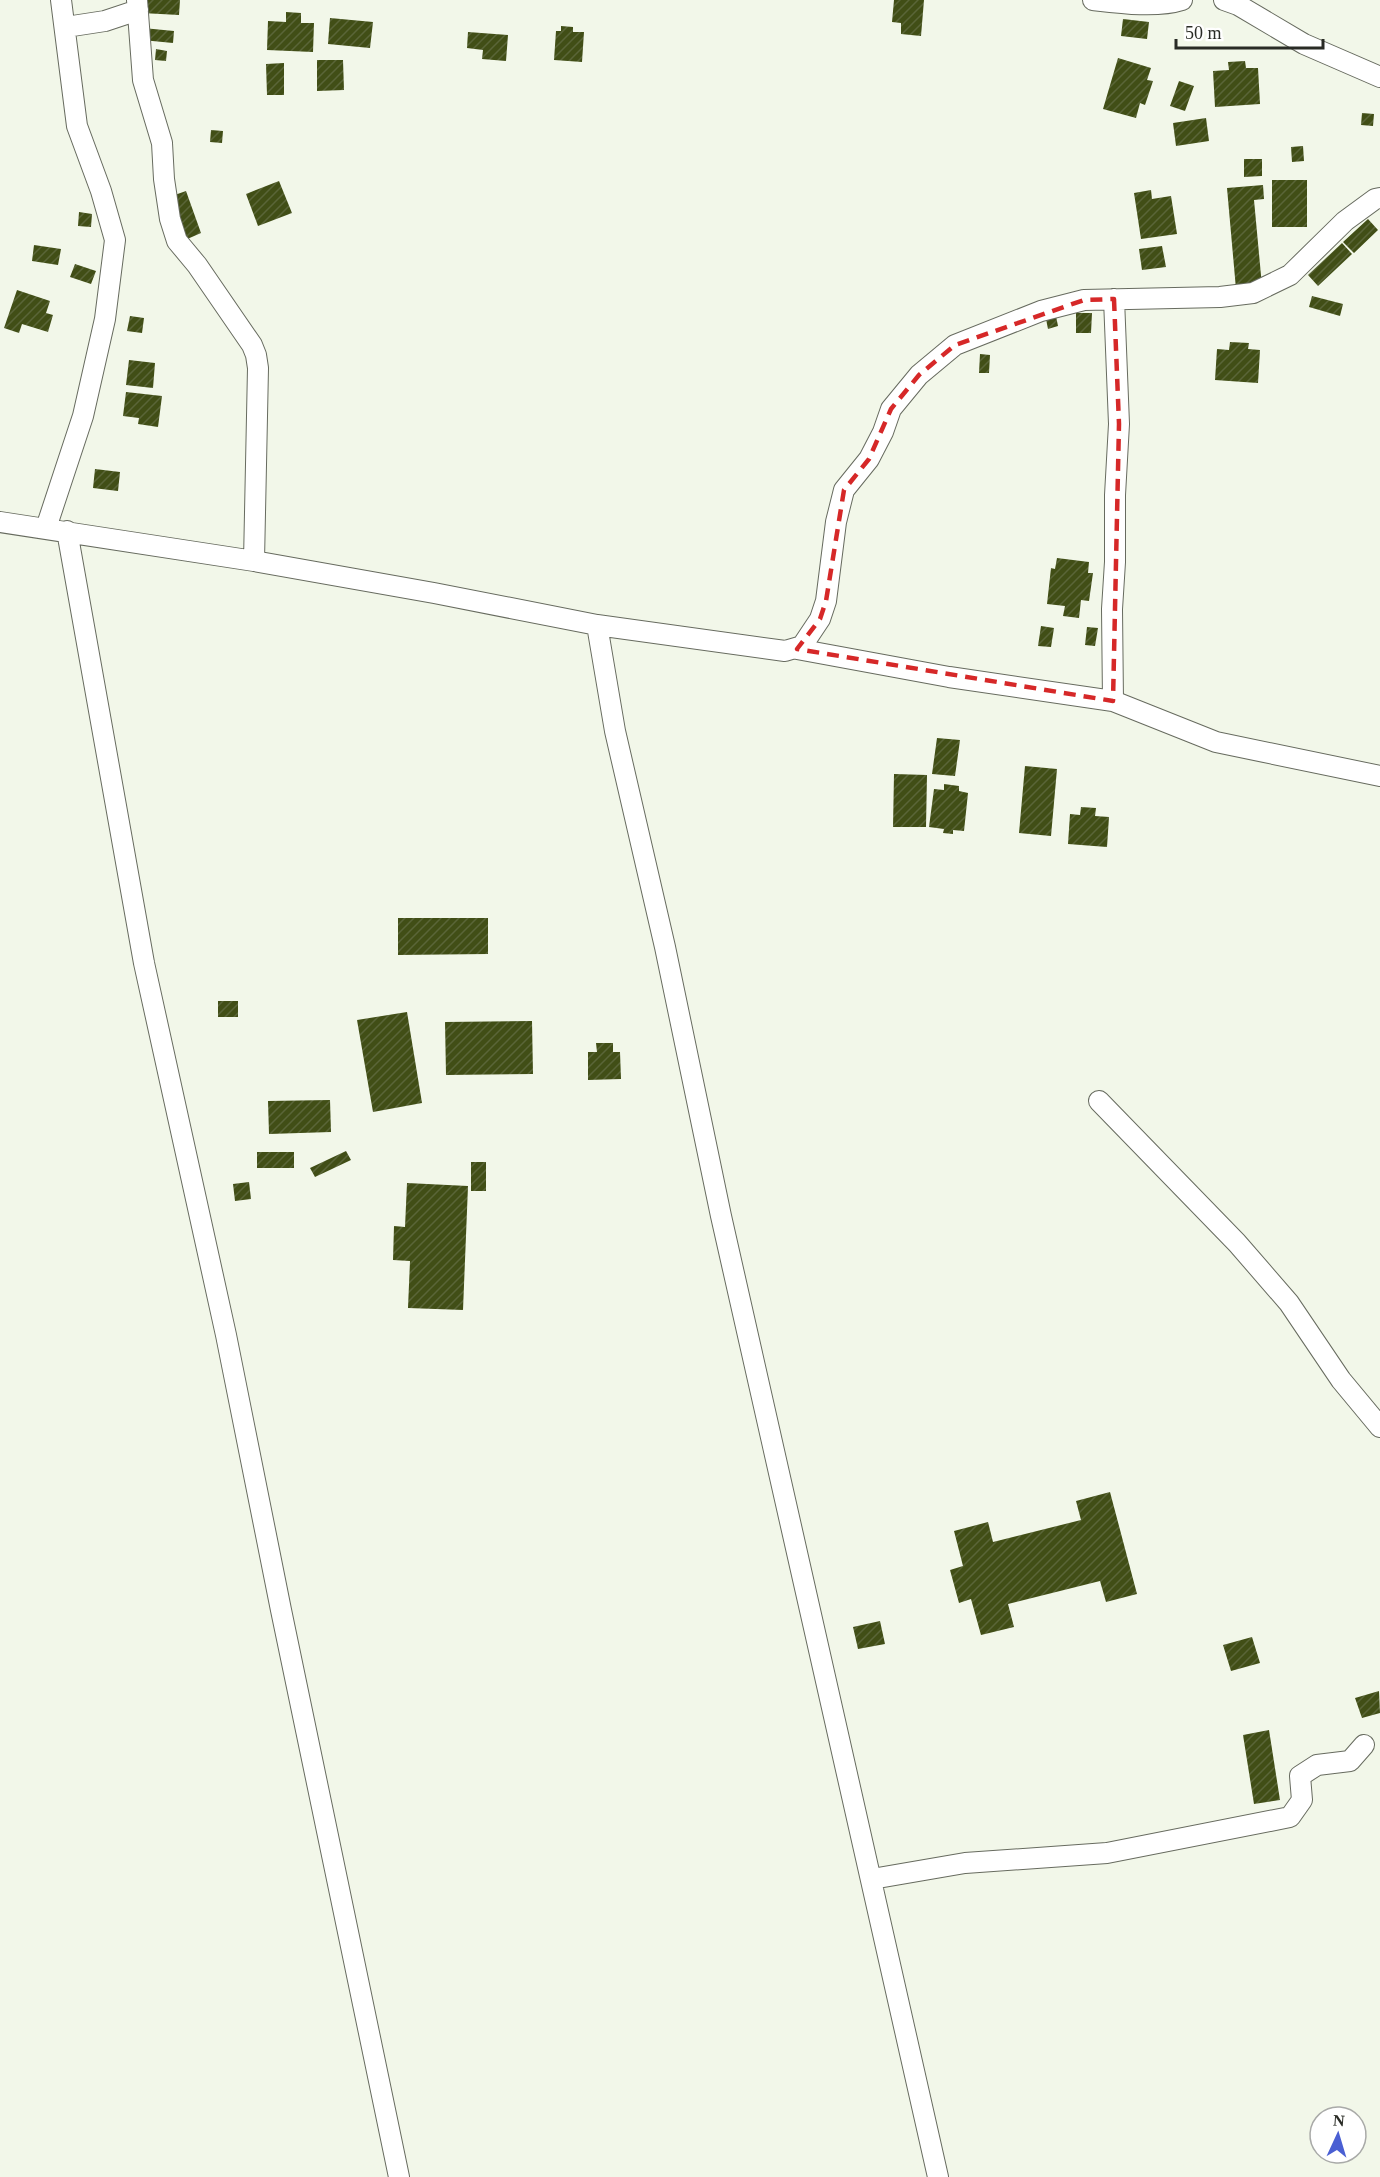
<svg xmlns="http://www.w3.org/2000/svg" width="1380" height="2177" font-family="Georgia,serif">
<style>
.building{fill:url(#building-hatch)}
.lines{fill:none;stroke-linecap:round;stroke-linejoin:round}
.minor-casing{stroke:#676b5f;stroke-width:22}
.minor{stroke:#fff;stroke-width:20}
.marked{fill:none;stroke:#d62828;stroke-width:4.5;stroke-dasharray:12 8;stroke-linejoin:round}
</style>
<defs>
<pattern id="building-hatch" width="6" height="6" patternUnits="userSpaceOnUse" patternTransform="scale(1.5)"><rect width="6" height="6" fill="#414e16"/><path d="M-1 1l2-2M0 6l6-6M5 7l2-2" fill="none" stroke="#5a6538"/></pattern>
</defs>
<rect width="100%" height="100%" fill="#f2f7e9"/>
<path class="building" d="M142 0H180L179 15 142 13Z
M894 0H924L921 36 901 34V23L892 22Z
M286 12 301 13V23H314L313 52 267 50 268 21 286 22Z
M330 18 373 22 370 48 328 44Z
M1123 19 1149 22 1147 39 1121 36Z
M561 26 573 27V32H584L582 62 554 60 556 31H561Z
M143 28 174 31 173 43 142 40Z
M468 32 508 35 506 61 482 59 483 50 467 48Z
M156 49 167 51 166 61 155 60Z
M1118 58 1151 68 1147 80 1153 81 1145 105 1140 103 1136 118 1103 109Z
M317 60H343L344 90 317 91Z
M1245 61 1246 68H1258L1260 104 1215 107 1213 71 1229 70 1228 62Z
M284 63V95H267L266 64Z
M1179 81 1194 86 1185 111 1170 106Z
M1362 113 1374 114 1373 126 1361 125Z
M1206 118 1209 141 1176 146 1173 123Z
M211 130 223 131 222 143 210 142Z
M1303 146 1304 161 1292 162 1291 147Z
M1244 159H1262V176L1244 177Z
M1272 180H1307V227H1272Z
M279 181 292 213 258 226 246 194Z
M1263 185 1264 199 1254 200 1262 286 1236 289 1227 188Z
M1151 190 1152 199 1171 196 1177 234 1141 239 1134 193Z
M186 191 201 233 185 240 169 197Z
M79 212 92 214 91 227 78 226Z
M1368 219 1378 230 1354 253 1343 242Z
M1342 243 1352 254 1318 286 1308 275Z
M34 245 61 249 58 265 32 261Z
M1162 246 1166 267 1142 270 1139 249Z
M75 264 96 271 91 284 70 277Z
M17 290 50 301 46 313 53 315 48 332 22 324 19 333 4 328Z
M1312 296 1343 304 1340 316 1309 307Z
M1076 313H1092L1091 333H1076Z
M130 316 144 318 142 333 127 331Z
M1056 316 1058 326 1048 329 1046 319Z
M1230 342 1249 343 1248 349 1260 350 1258 383 1215 380 1217 349 1229 350Z
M980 354 990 355 989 373H979Z
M129 360 155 363 153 388 126 385Z
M126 392 162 396 158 427 138 424 139 418 123 416Z
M95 469 120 472 118 491 93 488Z
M1057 558 1089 562 1088 573H1093L1089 601 1081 600 1079 618 1063 616 1065 606 1047 604 1051 568 1055 569Z
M1041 626 1054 628 1051 647 1038 646Z
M1087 627 1098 628 1095 646 1085 645Z
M937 738 960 740 955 776 932 774Z
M1025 766 1057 769 1051 836 1019 833Z
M894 774 927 775 926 827H893Z
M944 784 959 786V791L968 793 964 831 953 830V834L943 833 944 829 929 827 934 789 944 790Z
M1081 807 1096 808 1095 816 1109 817 1107 847 1068 844 1070 814 1080 815Z
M398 918H488V954L398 955Z
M218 1001H238V1017H218Z
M407 1012 422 1103 373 1112 357 1020Z
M532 1021 533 1074 446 1075 445 1022Z
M596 1043H613V1052H620L621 1079 588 1080V1052H597Z
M330 1100 331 1132 269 1134 268 1101Z
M346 1151 351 1160 315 1177 310 1168Z
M257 1152H294V1168H257Z
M471 1162H486V1191H471Z
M249 1182 251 1199 235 1201 233 1184Z
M407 1183 468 1186 463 1310 408 1308 410 1261 393 1260 394 1226 405 1227Z
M1110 1492 1137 1594 1106 1602 1100 1581 1008 1604 1014 1627 981 1635 971 1599 959 1603 950 1570 963 1566 954 1531 988 1522 993 1542 1081 1520 1076 1501Z
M880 1621 885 1644 858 1649 853 1627Z
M1252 1637 1260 1663 1231 1671 1223 1645Z
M1379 1691 1380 1713 1362 1718 1355 1698Z
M1269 1730 1280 1800 1254 1804 1243 1735Z"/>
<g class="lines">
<defs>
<path id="minor" d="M137 0 143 80 162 143 164 179 170 219 177 241 197 265 252 345 256 355 258 368 254 561
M1093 0C1119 3 1157 8 1182 0
M1224 0 1238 5 1304 44 1380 77
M66 27 105 21 138 10
M0 522 254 561 434 593 597 625 785 651 802 646 820 619 826 601 836 522 844 490 869 459 883 432 891 409 919 375 955 345 1041 311 1084 300 1220 297 1253 293 1290 275 1345 221 1375 199 1380 198
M46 528 83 416 105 319 115 240 101 191 77 126 61 0
M67 531 144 963 226 1335 281 1610 399 2177
M597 625 615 731 665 947 721 1216 938 2177
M797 649 949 677 1113 701 1216 742 1380 776
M1113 701 1112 609 1115 562V495L1119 424 1114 299
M1099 1101 1237 1243 1289 1303 1341 1380 1380 1427
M872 1879 965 1863 1107 1853 1290 1817 1302 1800 1300 1776 1317 1765 1350 1761 1364 1745"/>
</defs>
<use href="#minor" class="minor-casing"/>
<use href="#minor" class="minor"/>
</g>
<path class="marked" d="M1114 299 1119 424 1113 701 797 649 820 619 826 601 844 490 869 459 891 409 919 375 955 345 1084 300Z"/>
<g transform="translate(1338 2135) rotate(4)"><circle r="28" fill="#ffffff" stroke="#a9aaa8" stroke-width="1.5"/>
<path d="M0-4.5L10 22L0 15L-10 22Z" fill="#4a5fd3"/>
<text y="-9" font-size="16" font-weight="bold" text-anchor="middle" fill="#292b25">N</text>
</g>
<path d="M1176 39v9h147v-9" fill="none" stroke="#292b25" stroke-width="3"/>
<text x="1185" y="39" font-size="18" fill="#292b25" stroke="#ffffff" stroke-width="4.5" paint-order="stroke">50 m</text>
</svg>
